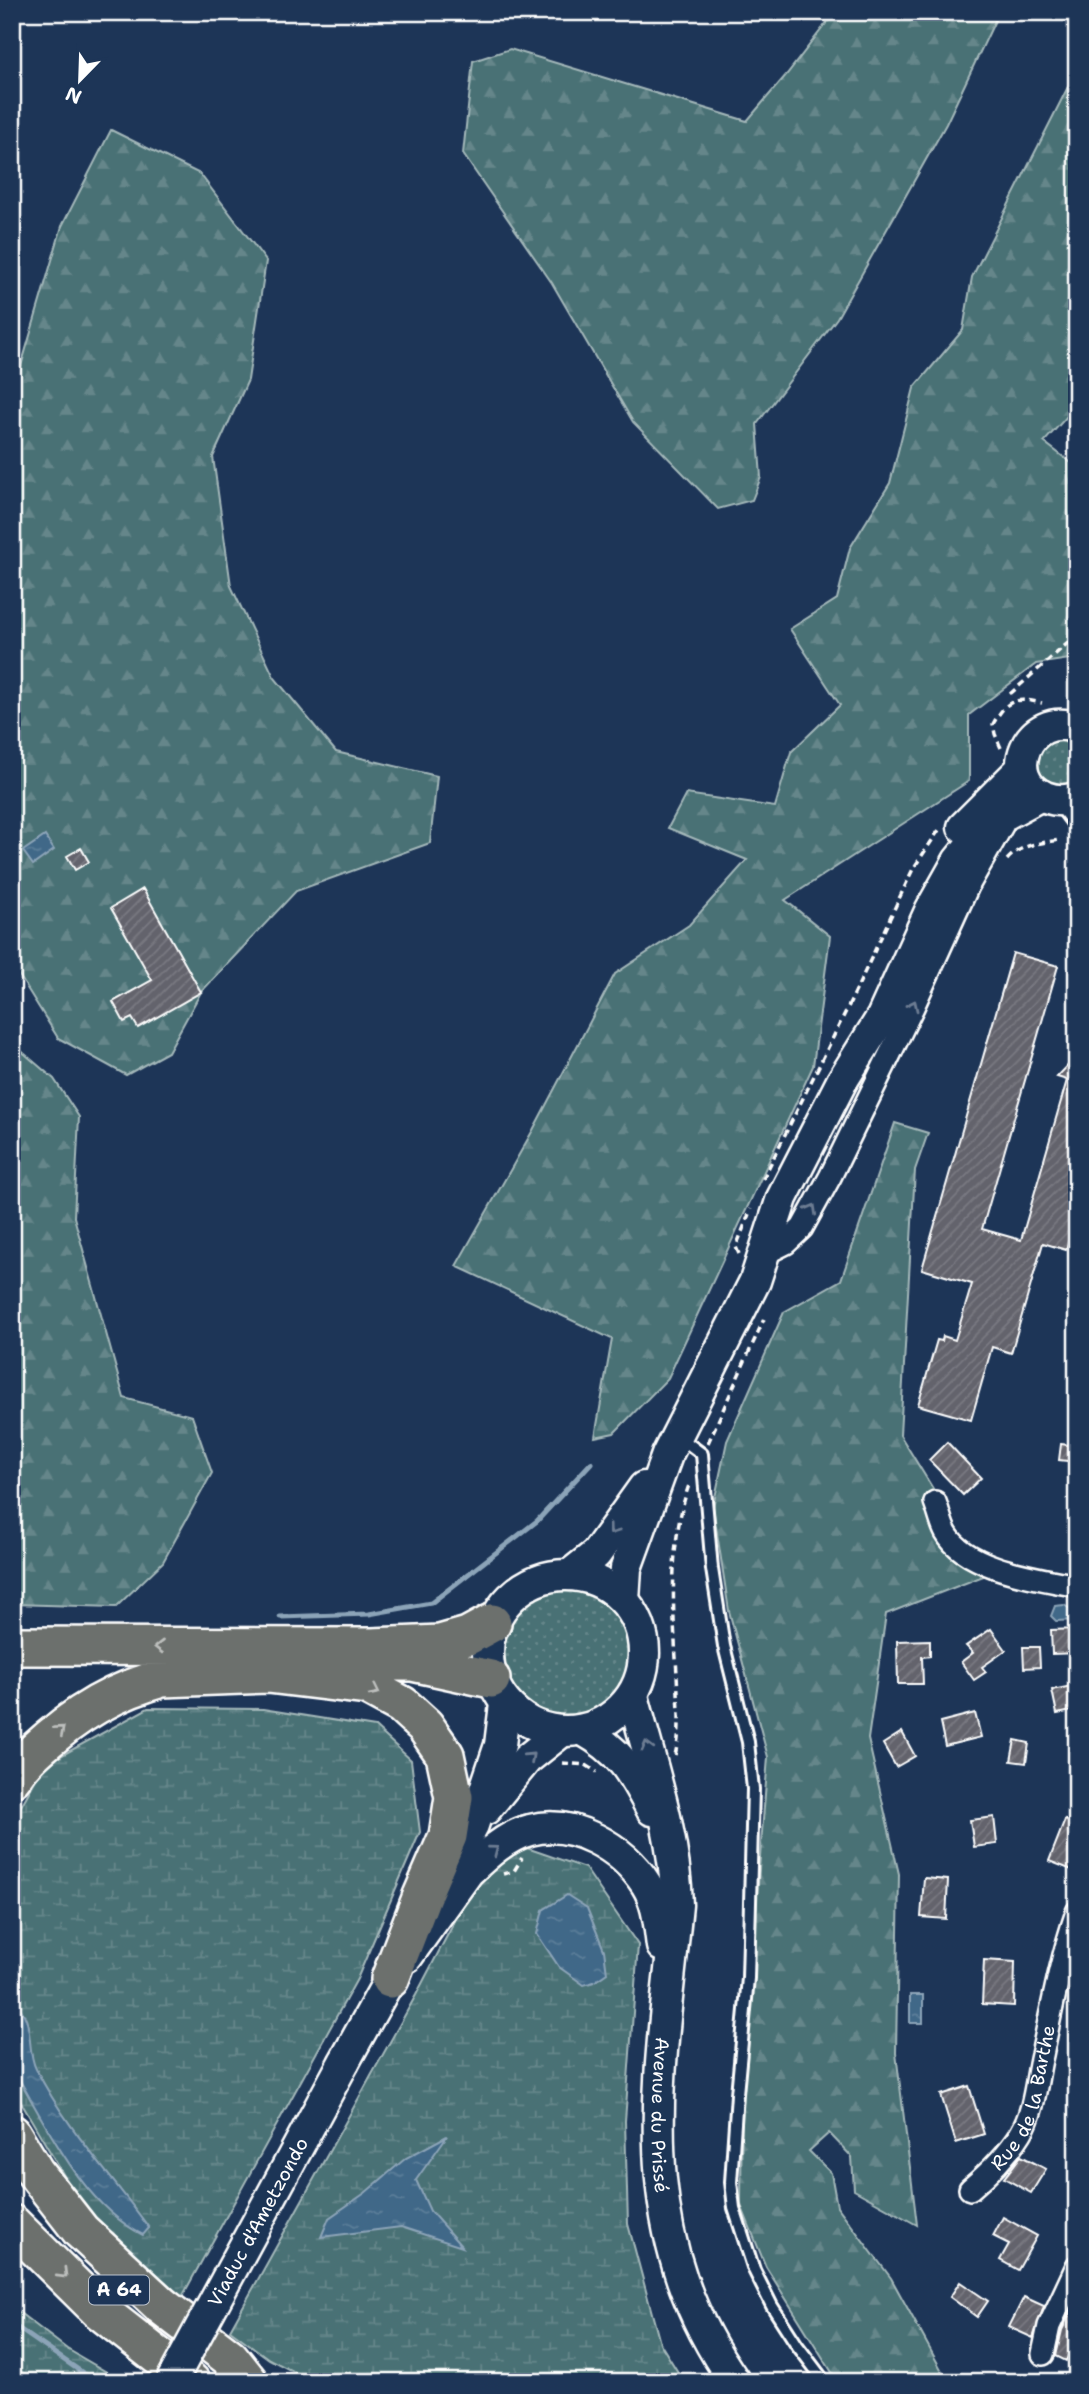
<svg xmlns="http://www.w3.org/2000/svg" width="1089" height="2394" font-family="'Shantell Sans',sans-serif">
<style>
.grass{fill:url(#grass-dots);stroke:#a4b8ba;stroke-width:2}
.forest{fill:url(#forest-firs);stroke:#a4b8ba;stroke-width:2}
.wetland{fill:url(#wetland-marsh);stroke:#a4b8ba;stroke-width:2}
.water{fill:url(#water-ripples);stroke:#8ca4b8;stroke-width:2}
.lines{fill:none;stroke-linecap:round;stroke-linejoin:round}
.stream{stroke:#8ca4b8;stroke-width:5}
.building{fill:url(#building-hatch);stroke:#fff;stroke-width:2}
.lane-casing{stroke:#fff;stroke-width:16}
.street-casing{stroke:#fff;stroke-width:26}
.secondary-casing{stroke:#fff;stroke-width:35}
.highway-casing{stroke:#fff;stroke-width:42}
.path{stroke:#fff;stroke-width:3.5;stroke-dasharray:7 5;stroke-linecap:butt}
.lane{stroke:#1d3557;stroke-width:10}
.street{stroke:#1d3557;stroke-width:21}
.secondary{stroke:#1d3557;stroke-width:30}
.highway{stroke:#6c706d;stroke-width:37}
.secondary-bridge-casing{stroke:#fff;stroke-width:35;stroke-linecap:butt}
.secondary-bridge{stroke:#1d3557;stroke-width:30}
.oneway{stroke:#6c7c92}
.oneway2{stroke:#bdbfbd}
.labels{text-anchor:middle;dominant-baseline:central;stroke-width:7;stroke-linejoin:round;paint-order:stroke}
.shield{fill:#1d3557;stroke:#bbc2cd;stroke-width:2}
.shield-label{font-size:18px;font-weight:bold;fill:#fff}
.street-label{font-size:19px;fill:#fff;stroke:#1d3557}
</style>
<defs>
<pattern id="grass-dots" width="8" height="8" patternUnits="userSpaceOnUse" patternTransform="scale(1.75)"><rect width="8" height="8" fill="#4a7175"/><path d="M2 2h.1M6 6h.1" fill="none" stroke="#65868a" stroke-width="1.8" stroke-linecap="round"/></pattern>
<pattern id="forest-firs" width="22" height="20" patternUnits="userSpaceOnUse" patternTransform="scale(1.75)"><rect width="22" height="20" fill="#4a7175"/><path d="M5 1l3.5 6h-7zM16 11l3.5 6h-7z" fill="#65868a"/></pattern>
<pattern id="wetland-marsh" width="20" height="14" patternUnits="userSpaceOnUse" patternTransform="scale(1.75)"><rect width="20" height="14" fill="#4a7175"/><path d="M1 5h8M5 5V1M11 12h8M15 12V8" fill="none" stroke="#65868a"/></pattern>
<pattern id="water-ripples" width="26" height="14" patternUnits="userSpaceOnUse" patternTransform="scale(1.75)"><rect width="26" height="14" fill="#406888"/><path d="M2 4q2-2 4 0t4 0M15 11q2-2 4 0t4 0" fill="none" stroke="#5d7f9a"/></pattern>
<pattern id="building-hatch" width="6" height="6" patternUnits="userSpaceOnUse" patternTransform="scale(1.75)"><rect width="6" height="6" fill="#63636c"/><path d="M-1 1l2-2M0 6l6-6M5 7l2-2" fill="none" stroke="#7a7a82"/></pattern>
</defs>
<rect width="100%" height="100%" fill="#1d3557"/>
<filter id="ink" filterUnits="userSpaceOnUse"><feTurbulence type="fractalNoise" baseFrequency=".0143" numOctaves="2"/><feDisplacementMap in="SourceGraphic" scale="14" xChannelSelector="R" yChannelSelector="G"/><feConvolveMatrix kernelMatrix="1 2 1 2 8 2 1 2 1" color-interpolation-filters="sRGB"/></filter>
<g filter="url(#ink)">
<path class="grass" d="M1060 738 1073 749 1077 756V779C1063 790 1050 787 1039 774L1036 758 1045 744Z
M503 1653a63 63 0 1 1 126 0a63 63 0 1 1-126 0Z"/>
<path class="forest" d="M835 12H999L946 124 837 318 757 424 761 477 752 500 718 509 633 422 552 283 463 154 473 61 510 49 747 121 787 74Z
M1077 69V405L1044 442 1074 465 1077 496V658L1036 664 969 715V781L785 900 830 936 813 1066 668 1378 614 1433 595 1437 612 1339 456 1266 533 1130 615 974 689 925 747 860 668 828 686 794 775 807 791 752 840 705 790 629 837 599 850 548 890 483 914 388 963 330 972 277Z
M111 130 200 174 266 261 248 380 213 457 231 586 274 677 336 752 437 776 430 843 296 891 201 992 168 1052 126 1075 58 1038 12 964V397L62 226Z
M12 1043 54 1079 79 1117 74 1217 124 1398 192 1416 212 1473 163 1562 116 1607 12 1604Z
M895 1123 928 1133 915 1170 900 1435 986 1575 886 1614 868 1739 899 1874 896 2053 917 2225 854 2190 852 2157 829 2133 809 2151 831 2173 837 2206 891 2278 948 2382H838L766 2267 741 2205 742 2083 768 1757 729 1611 713 1507 727 1441 784 1312 841 1280Z"/>
<path class="wetland" d="M148 1708 263 1709 375 1727 411 1760 420 1832 357 1979 182 2297 83 2208 12 2087V1822L44 1765Z
M521 1846 585 1868 638 1945 625 2121 628 2224 660 2343 684 2382H313L269 2359 230 2330 416 1995 478 1877Z
M12 2307 67 2349 115 2377 116 2382H45L12 2368Z"/>
<path class="water" d="M45 836 54 850 33 865 23 851Z
M1064 1605 1075 1612V1620L1056 1621 1051 1616 1055 1606Z
M567 1895 587 1908 604 1950 607 1973 594 1982 584 1985 559 1967 537 1934 543 1910Z
M910 1995H923V2023H910Z
M12 2000C37 2020 25 2047 36 2069 66 2128 111 2175 149 2228L143 2235C83 2205 48 2128 15 2072L12 2061Z
M447 2136 416 2180 430 2211 462 2247 401 2227 321 2237 329 2218 365 2193 406 2158Z"/>
<g class="lines">
<path class="stream" d="M280 1617 369 1614 431 1603 537 1521 591 1463
M12 2324 96 2382"/>
</g>
<path class="building" d="M81 848 89 862 75 870 67 856Z
M143 889 201 992 138 1028 132 1018 124 1022 113 1002 152 980 111 908Z
M1013 953 1058 966 982 1229 1021 1240 1067 1080 1057 1077 1077 1056V1213L1066 1250 1043 1243 1011 1353 992 1347 971 1420 918 1405 937 1340 942 1341 943 1336 955 1340 972 1284 922 1269Z
M947 1442 981 1478 963 1495 929 1460Z
M1061 1444 1077 1446V1462L1059 1460Z
M991 1629 1006 1650 982 1667 986 1672 974 1680 961 1662 973 1653 966 1646Z
M1077 1629V1653L1052 1654 1051 1630Z
M930 1640V1656L922 1657 923 1684H898L897 1641Z
M1023 1647H1039L1040 1667 1024 1668Z
M1077 1685V1710L1057 1714 1052 1690Z
M975 1713 981 1737 945 1746 940 1722Z
M902 1732 915 1756 896 1767 883 1744Z
M1015 1740 1029 1743 1026 1763 1011 1761Z
M994 1817 997 1844 974 1847 970 1820Z
M1065 1820 1077 1824V1872L1049 1861Z
M924 1878 948 1880 946 1919 921 1917Z
M984 1960 1015 1962 1014 2006 982 2004Z
M969 2086 984 2134 956 2143 941 2095Z
M1021 2156 1046 2169 1031 2193 1004 2178Z
M1003 2217 1037 2236 1018 2270 1000 2260 1009 2244 993 2236Z
M960 2282 988 2301 977 2317 950 2297Z
M1024 2297 1044 2306 1033 2338 1009 2327Z
M1077 2298V2338L1066 2361 1056 2356 1062 2330Z"/>
<g class="lines">
<defs>
<path id="lane" d="M1059 805 1077 829
M678 1436 702 1454 712 1569 724 1646 748 1742 753 1789 748 1978 737 2094 731 2182 734 2208 754 2270 772 2306 797 2345 825 2382"/>
<g id="street">
<path d="M764 1254 786 1243 802 1228 830 1177 913 1007 968 886 1003 824"/>
<path d="M935 1502C939 1512 941 1524 946 1533 967 1570 1039 1578 1077 1586"/>
<path id="s1" d="M970 2189C989 2173 1008 2154 1021 2133 1035 2110 1036 2080 1042 2055 1052 2007 1061 1958 1077 1912"/>
<path d="M1043 2354 1049 2326 1077 2266"/>
</g>
<g id="secondary">
<path d="M1077 728C1027 709 1000 779 1045 797 1056 801 1066 802 1077 797"/>
<path d="M963 827 1022 768"/>
<path d="M571 1574 596 1554 644 1487"/>
<circle cx="566" cy="1653" r="78"/>
<path d="M624 1600 626 1568 667 1455 755 1281 782 1198 842 1081 882 1017 931 909 958 861 975 840 995 820 1041 795"/>
<path id="s2" d="M633 1696C651 1765 675 1833 677 1905 660 2077 627 2229 735 2382"/>
<path d="M583 1730C622 1752 632 1772 652 1810"/>
<path d="M486 1809 527 1759 561 1732"/>
<path d="M447 1874 473 1825 500 1745 505 1704"/>
<path d="M407 1957 468 1872C486 1855 506 1836 530 1830 573 1818 623 1848 646 1884 658 1903 659 1924 662 1946"/>
<path d="M344 2062 400 1961"/>
</g>
<path id="highway" d="M12 1646 372 1647 440 1644 468 1636 492 1623
M324 1661 412 1662 491 1679
M162 1678 268 1674 367 1686 402 1705 425 1726 445 1755 454 1797 448 1836 422 1896 390 1979
M12 1778C23 1761 35 1751 50 1738 92 1702 132 1684 186 1672
M12 2134 35 2172 81 2231 162 2306 230 2358 249 2382
M12 2224 99 2310 191 2382"/>
</defs>
<use href="#lane" class="lane-casing"/>
<use href="#street" class="street-casing"/>
<use href="#secondary" class="secondary-casing"/>
<use href="#highway" class="highway-casing"/>
<path class="path" d="M1010 694 1077 635
M1001 748 995 734 993 724C1007 699 1015 697 1042 703
M1007 860C1022 843 1039 844 1059 840
M763 1179 852 999 913 869 941 827
M739 1254 736 1247 751 1209
M708 1443 764 1319
M675 1755C682 1729 678 1700 677 1674 673 1611 668 1545 689 1485
M562 1763 586 1765 597 1772
M503 1874 514 1871 522 1858"/>
<use href="#lane" class="lane"/>
<use href="#street" class="street"/>
<use href="#secondary" class="secondary"/>
<use href="#highway" class="highway"/>
<defs>
<g id="secondary-bridge">
<path id="s3" d="M171 2382 344 2062"/>
</g>
</defs>
<use href="#secondary-bridge" class="secondary-bridge-casing"/>
<use href="#secondary-bridge" class="secondary-bridge"/>
</g>
<defs><path id="oneway-chevron" d="M-2-3.5L2.5 0L-2 3.5" fill="none" stroke-width="1.6" stroke-linecap="round" stroke-linejoin="round" transform="scale(1.75)"/></defs>
<g class="oneway">
<use href="#oneway-chevron" transform="translate(913 1005) rotate(-65)"/>
<use href="#oneway-chevron" transform="translate(812 1209) rotate(-61)"/>
<use href="#oneway-chevron" transform="translate(613 1530) rotate(126)"/>
<use href="#oneway-chevron" transform="translate(647 1746) rotate(-105)"/>
<use href="#oneway-chevron" transform="translate(530 1757) rotate(-43)"/>
<use href="#oneway-chevron" transform="translate(494 1850) rotate(-37)"/>
</g>
<g class="oneway2">
<use href="#oneway-chevron" transform="translate(159 1647) rotate(-180)"/>
<use href="#oneway-chevron" transform="translate(375 1691) rotate(26)"/>
<use href="#oneway-chevron" transform="translate(60 1730) rotate(-41)"/>
<use href="#oneway-chevron" transform="translate(63 2274) rotate(45)"/>
</g>
</g>
<g class="labels">
<rect class="shield" x="89" y="2275.5" width="60" height="29" rx="5"/>
<g class="shield-label">
<text x="119" y="2290">A 64</text>
</g>
<g class="street-label">
<text stroke="none"><textPath href="#s1" startOffset="110">Rue de la Barthe</textPath></text>
<text stroke="none"><textPath href="#s2" startOffset="425">Avenue du Prissé</textPath></text>
<text stroke="none"><textPath href="#s3" startOffset="182">Viaduc d'Ametzondo</textPath></text>
</g>
</g>
<rect width="1089" height="2394" fill="none" stroke="#1d3557" stroke-width="42"/>
<rect x="21" y="21" width="1047" height="2352" fill="none" stroke="#fff" stroke-width="2.5" filter="url(#ink)"/>
<g transform="translate(80 80) rotate(203)" stroke="#1d3557" stroke-width="5" paint-order="stroke">
<path d="M0-5L12 26L0 18L-12 26Z" fill="#ffffff"/>
<text y="-10" font-size="19" font-weight="bold" text-anchor="middle" fill="#ffffff">N</text>
</g>
</svg>
